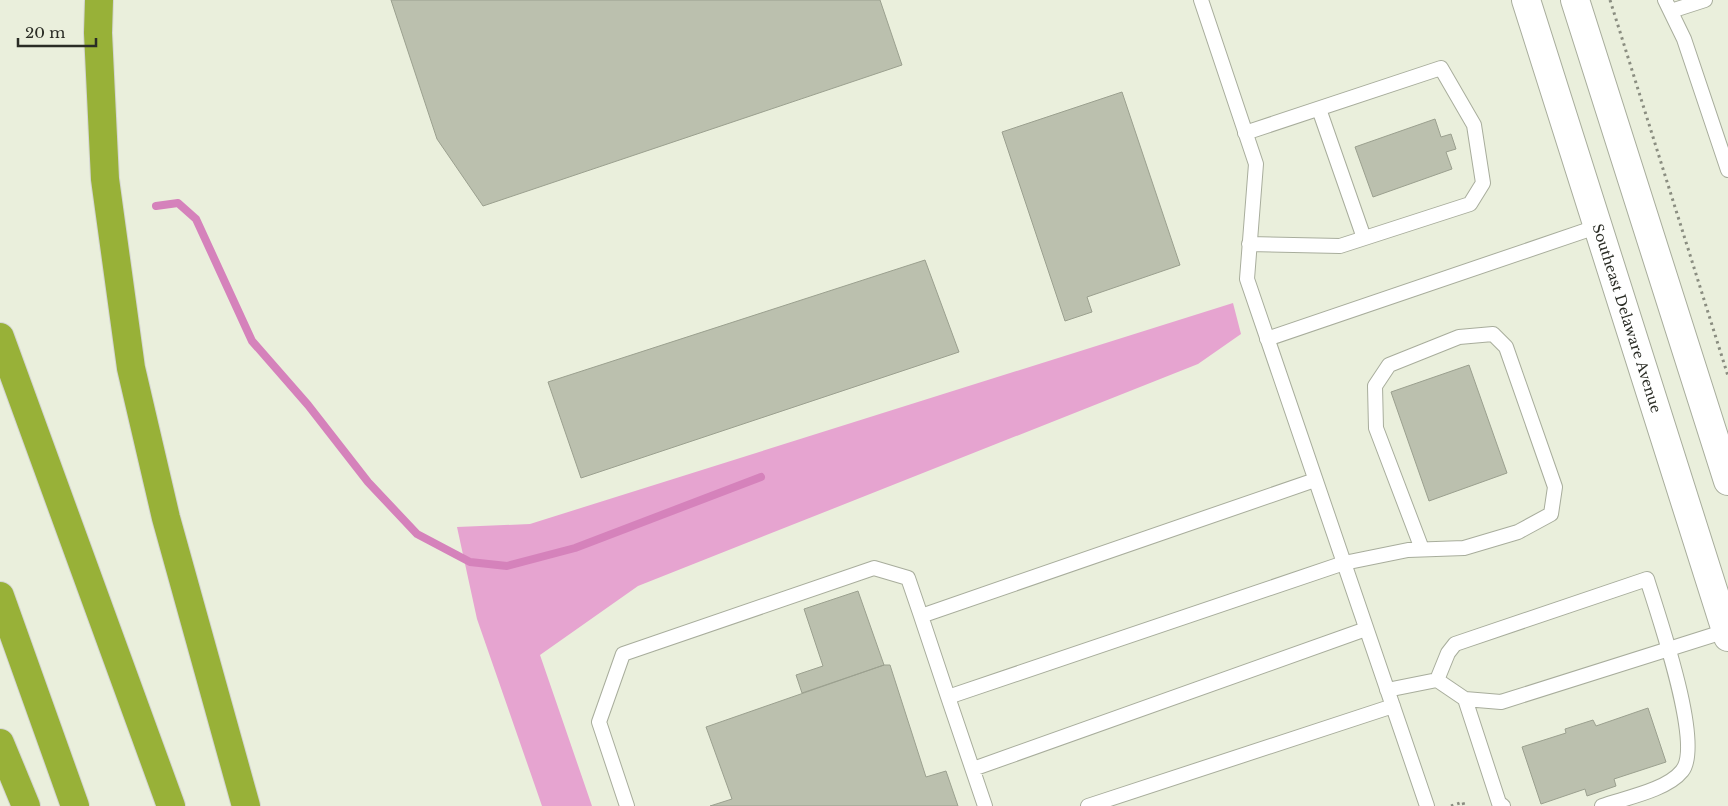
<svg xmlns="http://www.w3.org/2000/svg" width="1728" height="806" font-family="'Libre Baskerville',serif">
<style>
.green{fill:#e6a4d0}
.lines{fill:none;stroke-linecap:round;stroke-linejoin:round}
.stream{stroke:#d582bb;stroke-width:8}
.building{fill:#bbc0ae;stroke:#9ba08f}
.service-casing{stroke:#a8ad9c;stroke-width:16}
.secondary-casing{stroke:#a8ad9c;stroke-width:30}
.motorway-casing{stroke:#d4d5d3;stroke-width:30}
.path{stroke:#8a8d80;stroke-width:3;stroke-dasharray:2.5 4;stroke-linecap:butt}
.service{stroke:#fff;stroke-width:14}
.secondary{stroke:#fff;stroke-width:28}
.motorway{stroke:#98b138;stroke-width:28}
.labels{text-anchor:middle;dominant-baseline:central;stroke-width:5;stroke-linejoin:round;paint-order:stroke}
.street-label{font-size:14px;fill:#2a2c25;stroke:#eaefdc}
</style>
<rect width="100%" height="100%" fill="#eaefdc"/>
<path class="green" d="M1233 303 1241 334 1198 364 638 586 540 655 592 806H542L477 619 457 527 530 524Z"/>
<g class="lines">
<path class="stream" d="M156 206 178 203 196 219 252 341 308 405 368 482 417 534 470 562 507 566 575 548 761 477"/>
</g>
<path class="building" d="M391 0H880L902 65 483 206 437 139Z
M1122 92 1180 265 1087 297 1092 312 1065 321 1002 132Z
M1435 119 1441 137 1451 134 1456 149 1446 152 1452 169 1373 197 1355 147Z
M925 260 959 352 581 478 548 382Z
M1469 365 1507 473 1429 501 1391 392Z
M858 591 884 665 802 693 796 675 823 666 804 609Z
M884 665H890L926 777 946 771 958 806H710L732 799 706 727Z
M1648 708 1666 762 1614 779 1616 786 1587 796 1585 789 1541 804 1522 747 1566 733 1565 729 1593 720 1596 726Z"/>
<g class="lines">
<defs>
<path id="service" d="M1201 0 1256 164 1247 279 1427 806
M1665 0 1684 39 1728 170
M1671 11 1705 0
M1319 109 1364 238
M1245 133 1441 68 1474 125 1483 183 1470 204 1340 246 1249 244
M1267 339 1599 226
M1315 480 921 616 948 697 1344 563 1408 550 1464 548 1518 532 1551 514 1555 487 1506 347 1493 334 1459 337 1389 365 1375 386 1376 428 1422 549
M1437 680 1448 653 1455 644 1647 579C1657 612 1704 745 1682 771 1667 790 1625 798 1602 806
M1387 690 1437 680 1465 699 1501 702 1726 631
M948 697 985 806
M1465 699 1499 803 1503 806
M973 769 1366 629
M627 806 599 722 623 654 874 568 908 578 921 616
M1088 806 1393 706"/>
<g id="secondary">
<path id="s1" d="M1526 0 1728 637"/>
<path d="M1575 0 1728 481"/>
</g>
<path id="motorway" d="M99 0 98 33 105 179 131 368 166 518 246 806
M0 337 171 806
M0 596 75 806
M0 743 26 806"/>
</defs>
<use href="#service" class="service-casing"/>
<use href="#secondary" class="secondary-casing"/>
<use href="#motorway" class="motorway-casing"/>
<path class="path" d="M1610 0 1728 376
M1451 806 1463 802 1464 806"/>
<use href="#service" class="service"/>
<use href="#secondary" class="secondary"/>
<use href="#motorway" class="motorway"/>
</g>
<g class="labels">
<g class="street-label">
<text stroke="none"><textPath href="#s1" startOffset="334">Southeast Delaware Avenue</textPath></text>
</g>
</g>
<path d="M18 38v8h78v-8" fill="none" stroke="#2a2c25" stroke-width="2.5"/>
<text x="25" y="38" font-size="15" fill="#2a2c25" stroke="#eaefdc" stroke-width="4" paint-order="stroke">20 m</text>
</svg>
